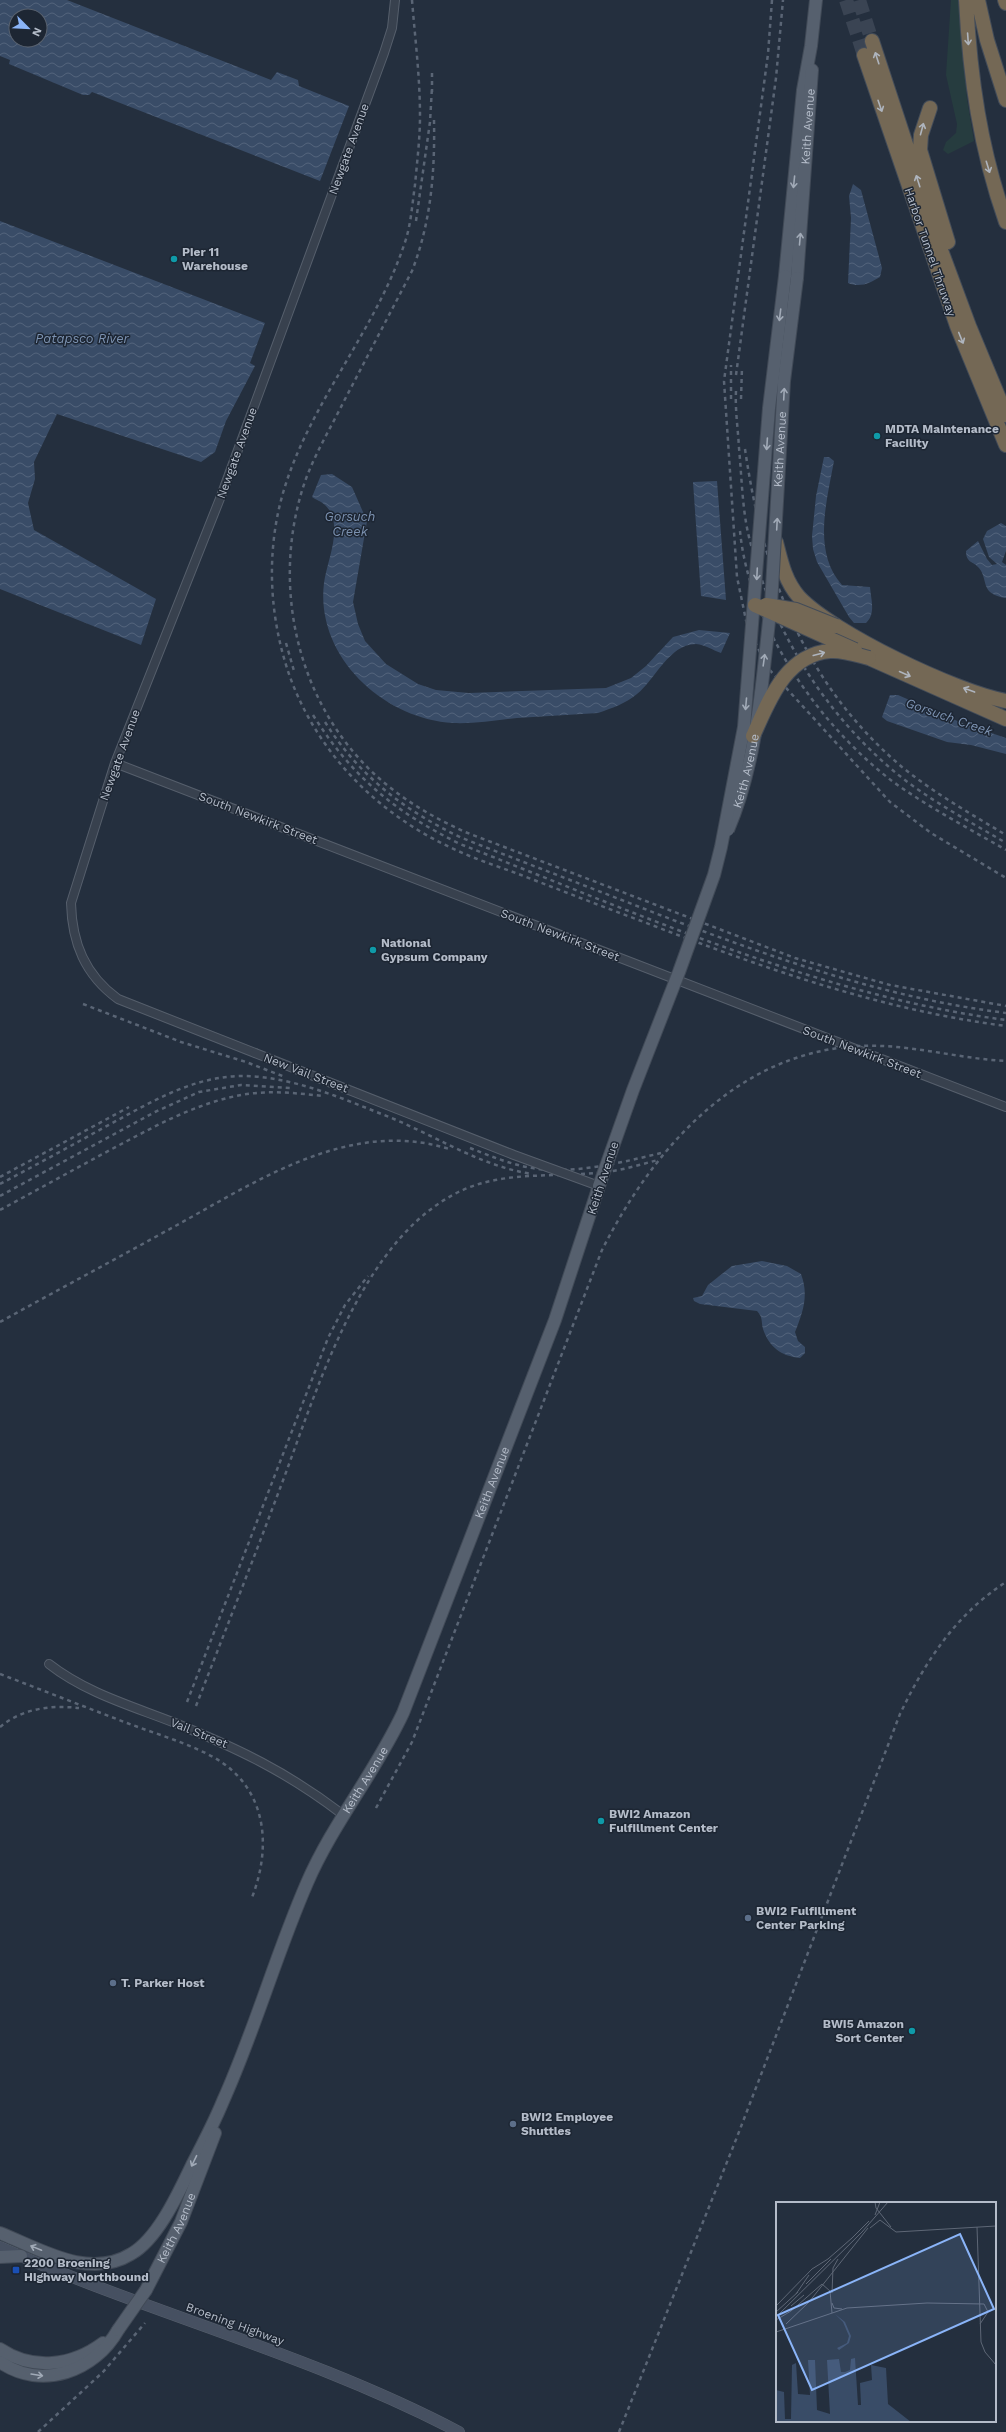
<svg xmlns="http://www.w3.org/2000/svg" width="1006" height="2432" font-family="'Work Sans',sans-serif">
<style>
.grass{fill:#263c3f}
.water{fill:url(#water-waves);fill-rule:evenodd}
.lines{fill:none;stroke-linecap:round;stroke-linejoin:round}
.highway-tunnel{stroke:#3a4453;stroke-width:14;stroke-dasharray:14 7;stroke-linecap:butt}
.street-casing{stroke:#565f6c;stroke-width:10}
.secondary-casing{stroke:#565f6c;stroke-width:12}
.primary-casing{stroke:#414a57;stroke-width:14}
.highway-casing{stroke:#434c59;stroke-width:16}
.street{stroke:#38414e;stroke-width:8}
.secondary{stroke:#465061;stroke-width:11}
.primary{stroke:#56606e;stroke-width:12}
.highway{stroke:#746855;stroke-width:14}
.rail{stroke:#5a6575;stroke-width:2.5;stroke-dasharray:4 4;stroke-linecap:butt}
.street-bridge-casing{stroke:#565f6c;stroke-width:10;stroke-linecap:butt}
.primary-bridge-casing{stroke:#414a57;stroke-width:14;stroke-linecap:butt}
.highway-bridge-casing{stroke:#434c59;stroke-width:16;stroke-linecap:butt}
.street-bridge{stroke:#38414e;stroke-width:8}
.primary-bridge{stroke:#56606e;stroke-width:12}
.highway-bridge{stroke:#746855;stroke-width:14}
.oneway{stroke:#aeb4bd}
.oneway2{stroke:#a1aab7}
.culture-dot{fill:#0f9aa8;stroke:#1d2633;stroke-width:1.5}
.service-dot{fill:#5c6f8a;stroke:#1d2633;stroke-width:1.5}
.transit-dot{fill:#1a4fb4;stroke:#1d2633;stroke-width:1.5}
.labels{text-anchor:middle;dominant-baseline:central;stroke-width:3;stroke-linejoin:round;paint-order:stroke}
.street-label{font-size:12px;fill:#b4bcc9;stroke:#1d2633}
.poi-label{font-size:12px;font-weight:bold;fill:#b4bcc9;stroke:#1d2633;text-anchor:start}
.water-label{font-size:13px;font-style:italic;fill:#7c92b1;stroke:#1d2633}
.inset-road{fill:none;stroke:#5e6776;stroke-width:1}
.view{fill:#8ab4f8;fill-opacity:0.15;stroke:#8ab4f8;stroke-width:2}
.inset-edge{fill:none;stroke:#b4bcc9;stroke-width:2}
</style>
<defs>
<pattern id="water-waves" width="16" height="10" patternUnits="userSpaceOnUse"><rect width="16" height="10" fill="#394c67"/><path d="M0 5q4-4 8 0t8 0" fill="none" stroke="#53647b"/></pattern>
</defs>
<rect width="100%" height="100%" fill="#242f3e"/>
<path class="grass" d="M951 0H958L967 99 974 141 948 154 943 150 946 142 956 133 957 124 946 75Z"/>
<path class="water" d="M0 0H67L271 80 277 72 298 80 299 86 349 106 320 181 92 92 89 95H83L9 64 10 60 0 56ZM16 16H40V40H16Z
M853 184 861 190 882 268 880 277C870 283 860 288 848 283L851 218 849 196Z
M0 221 265 323 250 363 255 366 226 421 215 452 201 462 57 414 34 462 35 479 28 503 34 530 156 599 141 645 0 589Z
M824 457H829L834 461C827 500 812 552 842 585L870 587C871 600 876 614 866 623H854L849 617 817 562 813 549 812 536 816 496Z
M332 474 352 487 367 521 353 602 358 624 365 641 386 664 418 684 436 690 469 693 606 688 631 678 646 666 673 637 699 630 730 633 721 653C712 650 706 645 696 644 669 644 655 680 637 694 625 704 612 708 598 713 571 715 544 716 517 718 496 720 474 724 453 723 383 719 315 656 324 583 327 560 345 524 325 505 321 501 316 500 312 497L321 475Z
M717 481 726 600 701 596 693 482Z
M1001 523 1006 526V551L1002 562 1006 565V598C979 594 989 580 979 568 973 561 966 563 966 551L978 541 987 559 992 565 997 564 989 557 983 539 987 531Z
M890 695H898L962 723 1006 738V754L971 745 947 742 887 721 882 717Z
M762 1261 787 1266 801 1274C809 1295 803 1312 795 1332L798 1341 805 1347V1353L800 1358C781 1356 769 1347 763 1329 761 1321 763 1317 757 1311L700 1304 694 1301 693 1298 702 1296 708 1285 732 1266Z"/>
<g class="lines">
<path class="highway-tunnel" d="M846 0 864 55
M859 0 872 41"/>
<defs>
<path id="street" d="M115 763 1006 1107
M255 1053 118 999C85 975 72 943 71 903L115 763 221 496 384 53 392 28 395 0
M49 1664C86 1693 132 1706 175 1723 239 1749 287 1772 342 1814"/>
<path id="secondary" d="M0 2247C151 2314 313 2355 459 2432"/>
<g id="primary">
<path d="M785 276 803 90 811 46 816 0"/>
<path id="s1" d="M797 278 812 70"/>
<path id="s2" d="M0 2233C40 2249 89 2280 131 2254 158 2239 179 2192 192 2165 203 2144 214 2123 223 2101 255 2030 276 1954 307 1883 333 1823 375 1773 403 1713L555 1320 599 1186"/>
<path d="M0 2257 21 2256"/>
<path id="s3" d="M146 2290 181 2222 215 2133"/>
<path d="M0 2349C33 2371 72 2366 103 2343"/>
<path d="M0 2362C42 2391 95 2371 118 2330"/>
</g>
<path id="highway" d="M966 0C970 78 980 148 1006 222
M978 0 987 40 1006 100
M1005 0 1006 3
M872 41 939 245 969 326 1006 415
M864 55 957 326 1006 445
M930 108 921 135 920 150 948 242
M776 542C781 562 785 581 799 597 833 633 956 692 1006 701
M869 658 1006 719"/>
</defs>
<use href="#street" class="street-casing"/>
<use href="#secondary" class="secondary-casing"/>
<use href="#primary" class="primary-casing"/>
<use href="#highway" class="highway-casing"/>
<use href="#street" class="street"/>
<use href="#secondary" class="secondary"/>
<use href="#primary" class="primary"/>
<use href="#highway" class="highway"/>
<path class="rail" d="M412 0C415 38 420 77 420 116 420 139 417 162 415 185 412 205 411 226 404 245 372 340 296 418 277 518 267 571 272 626 290 677 319 756 380 816 456 850 477 860 500 867 521 875 560 890 598 905 636 919 758 966 876 1009 1006 1026
M772 0 768 54 724 381 737 577 747 625 767 667 890 802 931 833 1006 878
M432 73V92
M434 120C435 172 431 222 412 271 389 315 366 359 343 403 328 433 310 462 301 494 270 601 304 724 396 792 417 808 441 821 465 832L795 958 890 985 1006 1006
M416 221 430 122 432 87
M736 375 776 78 783 0
M736 391C735 410 738 429 739 448 742 479 742 511 750 541 773 631 825 714 896 773 929 800 969 821 1006 843
M731 399V365
M741 399 742 367
M745 449C763 573 803 683 902 767 934 793 971 814 1006 835
M740 531C749 625 818 724 892 781 928 807 968 828 1006 850
M286 643 294 671
M313 715C352 777 395 812 460 844 637 913 817 995 1006 1020
M325 722C359 776 405 811 462 838 528 864 594 889 660 915 773 958 886 998 1006 1013
M83 1004 181 1042 246 1062 285 1077
M470 1148C495 1158 522 1169 550 1170 589 1171 628 1161 665 1152
M0 1177 129 1107
M0 1184C34 1166 69 1147 103 1128 154 1101 200 1070 261 1077 304 1082 344 1099 384 1115 433 1134 479 1166 532 1174
M0 1196 155 1112 199 1092 241 1085 290 1088
M0 1210C37 1190 73 1170 110 1150 152 1128 193 1104 241 1095 268 1090 296 1093 323 1096
M0 1322C56 1291 112 1261 168 1230 253 1184 348 1117 449 1149
M0 1674C42 1690 85 1707 127 1723 156 1734 188 1743 215 1758 268 1789 272 1848 251 1900
M187 1702 328 1338 345 1305 368 1276
M196 1706C224 1634 252 1563 279 1491 317 1392 362 1229 470 1187 510 1172 554 1177 596 1173 617 1172 638 1165 658 1160
M0 1727C23 1708 51 1705 79 1708
M376 1808 412 1742 602 1250C658 1140 749 1040 883 1046 924 1048 965 1059 1006 1061
M38 2432 103 2372 145 2323
M619 2432 737 2137 900 1714C925 1662 956 1614 1006 1582"/>
<defs>
<path id="street-bridge" d="M255 1053 514 1155 599 1186"/>
<g id="primary-bridge">
<path id="s4" d="M771 605 784 381 797 278"/>
<path id="s5" d="M728 830C757 762 762 684 770 612"/>
<path d="M599 1186 633 1090 679 972 714 875 721 847 744 727 769 408 785 276"/>
<path d="M118 2330 146 2290"/>
</g>
<path id="highway-bridge" d="M755 605 855 650
M766 605 796 610 836 626
M753 736C769 701 785 655 830 651 843 650 857 655 869 658"/>
</defs>
<use href="#street-bridge" class="street-bridge-casing"/>
<use href="#primary-bridge" class="primary-bridge-casing"/>
<use href="#highway-bridge" class="highway-bridge-casing"/>
<use href="#street-bridge" class="street-bridge"/>
<use href="#primary-bridge" class="primary-bridge"/>
<use href="#highway-bridge" class="highway-bridge"/>
</g>
<defs><path id="oneway-shaft" d="M-6 0H5M1.5-3L5.5 0L1.5 3" fill="none" stroke-width="1.6" stroke-linecap="round" stroke-linejoin="round"/></defs>
<g class="oneway">
<use href="#oneway-shaft" transform="translate(968 39) rotate(86)"/>
<use href="#oneway-shaft" transform="translate(877 58) rotate(-108)"/>
<use href="#oneway-shaft" transform="translate(880 106) rotate(71)"/>
<use href="#oneway-shaft" transform="translate(922 129) rotate(-75)"/>
<use href="#oneway-shaft" transform="translate(988 167) rotate(73)"/>
<use href="#oneway-shaft" transform="translate(918 181) rotate(-108)"/>
<use href="#oneway-shaft" transform="translate(961 338) rotate(68)"/>
<use href="#oneway-shaft" transform="translate(819 654) rotate(-15)"/>
<use href="#oneway-shaft" transform="translate(905 674) rotate(24)"/>
<use href="#oneway-shaft" transform="translate(969 690) rotate(-160)"/>
</g>
<g class="oneway2">
<use href="#oneway-shaft" transform="translate(794 182) rotate(96)"/>
<use href="#oneway-shaft" transform="translate(800 239) rotate(-85)"/>
<use href="#oneway-shaft" transform="translate(780 315) rotate(97)"/>
<use href="#oneway-shaft" transform="translate(784 394) rotate(-87)"/>
<use href="#oneway-shaft" transform="translate(767 444) rotate(94)"/>
<use href="#oneway-shaft" transform="translate(777 524) rotate(-87)"/>
<use href="#oneway-shaft" transform="translate(757 574) rotate(93)"/>
<use href="#oneway-shaft" transform="translate(764 660) rotate(-82)"/>
<use href="#oneway-shaft" transform="translate(746 704) rotate(95)"/>
<use href="#oneway-shaft" transform="translate(194 2161) rotate(116)"/>
<use href="#oneway-shaft" transform="translate(36 2248) rotate(-158)"/>
<use href="#oneway-shaft" transform="translate(37 2375) rotate(9)"/>
</g>
<g class="culture-dot">
<circle cx="174" cy="259" r="4"/>
<circle cx="877" cy="436" r="4"/>
<circle cx="373" cy="950" r="4"/>
<circle cx="601" cy="1821" r="4"/>
<circle cx="912" cy="2031" r="4"/>
</g>
<g class="service-dot">
<circle cx="748" cy="1918" r="4"/>
<circle cx="113" cy="1983" r="4"/>
<circle cx="513" cy="2124" r="4"/>
</g>
<rect class="transit-dot" x="12" y="2266" width="8" height="8" rx="2"/>
<g class="labels">
<g class="street-label">
<text stroke="none"><textPath href="#s1" startOffset="152">Keith Avenue</textPath></text>
<text transform="translate(349 149) rotate(-70)">Newgate Avenue</text>
<text transform="translate(930 252) rotate(71)">Harbor Tunnel Thruway</text>
<text stroke="none"><textPath href="#s4" startOffset="156">Keith Avenue</textPath></text>
<text transform="translate(237 453) rotate(-70)">Newgate Avenue</text>
<text transform="translate(120 755) rotate(-70)">Newgate Avenue</text>
<text stroke="none"><textPath href="#s5" startOffset="62">Keith Avenue</textPath></text>
<text transform="translate(258 818) rotate(21)">South Newkirk Street</text>
<text transform="translate(560 935) rotate(21)">South Newkirk Street</text>
<text transform="translate(862 1052) rotate(21)">South Newkirk Street</text>
<text transform="translate(306 1073) rotate(21)">New Vail Street</text>
<text transform="translate(603 1178) rotate(-72)">Keith Avenue</text>
<text stroke="none"><textPath href="#s2" startOffset="995">Keith Avenue</textPath></text>
<text transform="translate(199 1733) rotate(22)">Vail Street</text>
<text stroke="none"><textPath href="#s2" startOffset="671">Keith Avenue</textPath></text>
<text stroke="none"><textPath href="#s3" startOffset="69">Keith Avenue</textPath></text>
<text transform="translate(235 2324) rotate(20)">Broening Highway</text>
</g>
<g class="poi-label">
<text x="182" y="252">Pier 11<tspan x="182" dy="14">Warehouse</tspan></text>
<text x="885" y="429">MDTA Maintenance<tspan x="885" dy="14">Facility</tspan></text>
<text x="381" y="943">National<tspan x="381" dy="14">Gypsum Company</tspan></text>
<text x="609" y="1814">BWI2 Amazon<tspan x="609" dy="14">Fulfillment Center</tspan></text>
<text x="756" y="1911">BWI2 Fulfillment<tspan x="756" dy="14">Center Parking</tspan></text>
<text x="121" y="1983">T. Parker Host</text>
<text x="904" y="2024" text-anchor="end">BWI5 Amazon<tspan x="904" dy="14">Sort Center</tspan></text>
<text x="521" y="2117">BWI2 Employee<tspan x="521" dy="14">Shuttles</tspan></text>
<text x="24" y="2263">2200 Broening<tspan x="24" dy="14">Highway Northbound</tspan></text>
</g>
<g class="water-label">
<text x="82" y="338">Patapsco River</text>
<text x="350" y="516">Gorsuch<tspan x="350" dy="15">Creek</tspan></text>
<text transform="translate(949 717) rotate(19)">Gorsuch Creek</text>
</g>
</g>
<g transform="translate(776 2202)">
<rect width="220" height="220" fill="#242f3e"/>
<path d="M59 112 69 120 75 134 73 141 63 148 61 146 71 141 73 134 67 120ZM79 156 82 203H85L84 181 96 178 95 163 110 166 112 202 135 220H0V188L8 190 9 217H15L16 163 20 161 22 192 34 193 32 158H39L41 208 54 212 51 158 63 157 65 170H69L74 168 75 157Z" fill="#394c67"/>
<path class="inset-road" d="M99 0 100 6 115 25M99 13 104 0M201 25 205 140 209 150 220 163M94 26 104 18 120 30M120 30 220 24M75 37 93 19M40 72 55 57M30 82 41 71M56 91 57 66 62 57M20 92 33 73M56 101 58 106 66 107M0 104 36 67 52 57 76 36M15 104 28 93M0 110 22 90M0 115 86 30 112 0M0 118 15 109 46 82 54 89 56 111M10 122 33 100 92 26M12 126 71 106 151 101 208 102 212 110 204 122M0 130 12 126"/>
<path class="view" d="M184 32 218 107 36 188 2 113Z"/>
<rect width="220" height="220" class="inset-edge"/>
</g>
<g transform="translate(28 28) rotate(114)"><circle r="19" fill="#1d2633" stroke="#59626f"/>
<path d="M0-3L7 15L0 10L-7 15Z" fill="#8ab4f8"/>
<text y="-6" font-size="11" font-weight="bold" text-anchor="middle" fill="#b4bcc9">N</text>
</g>
</svg>
